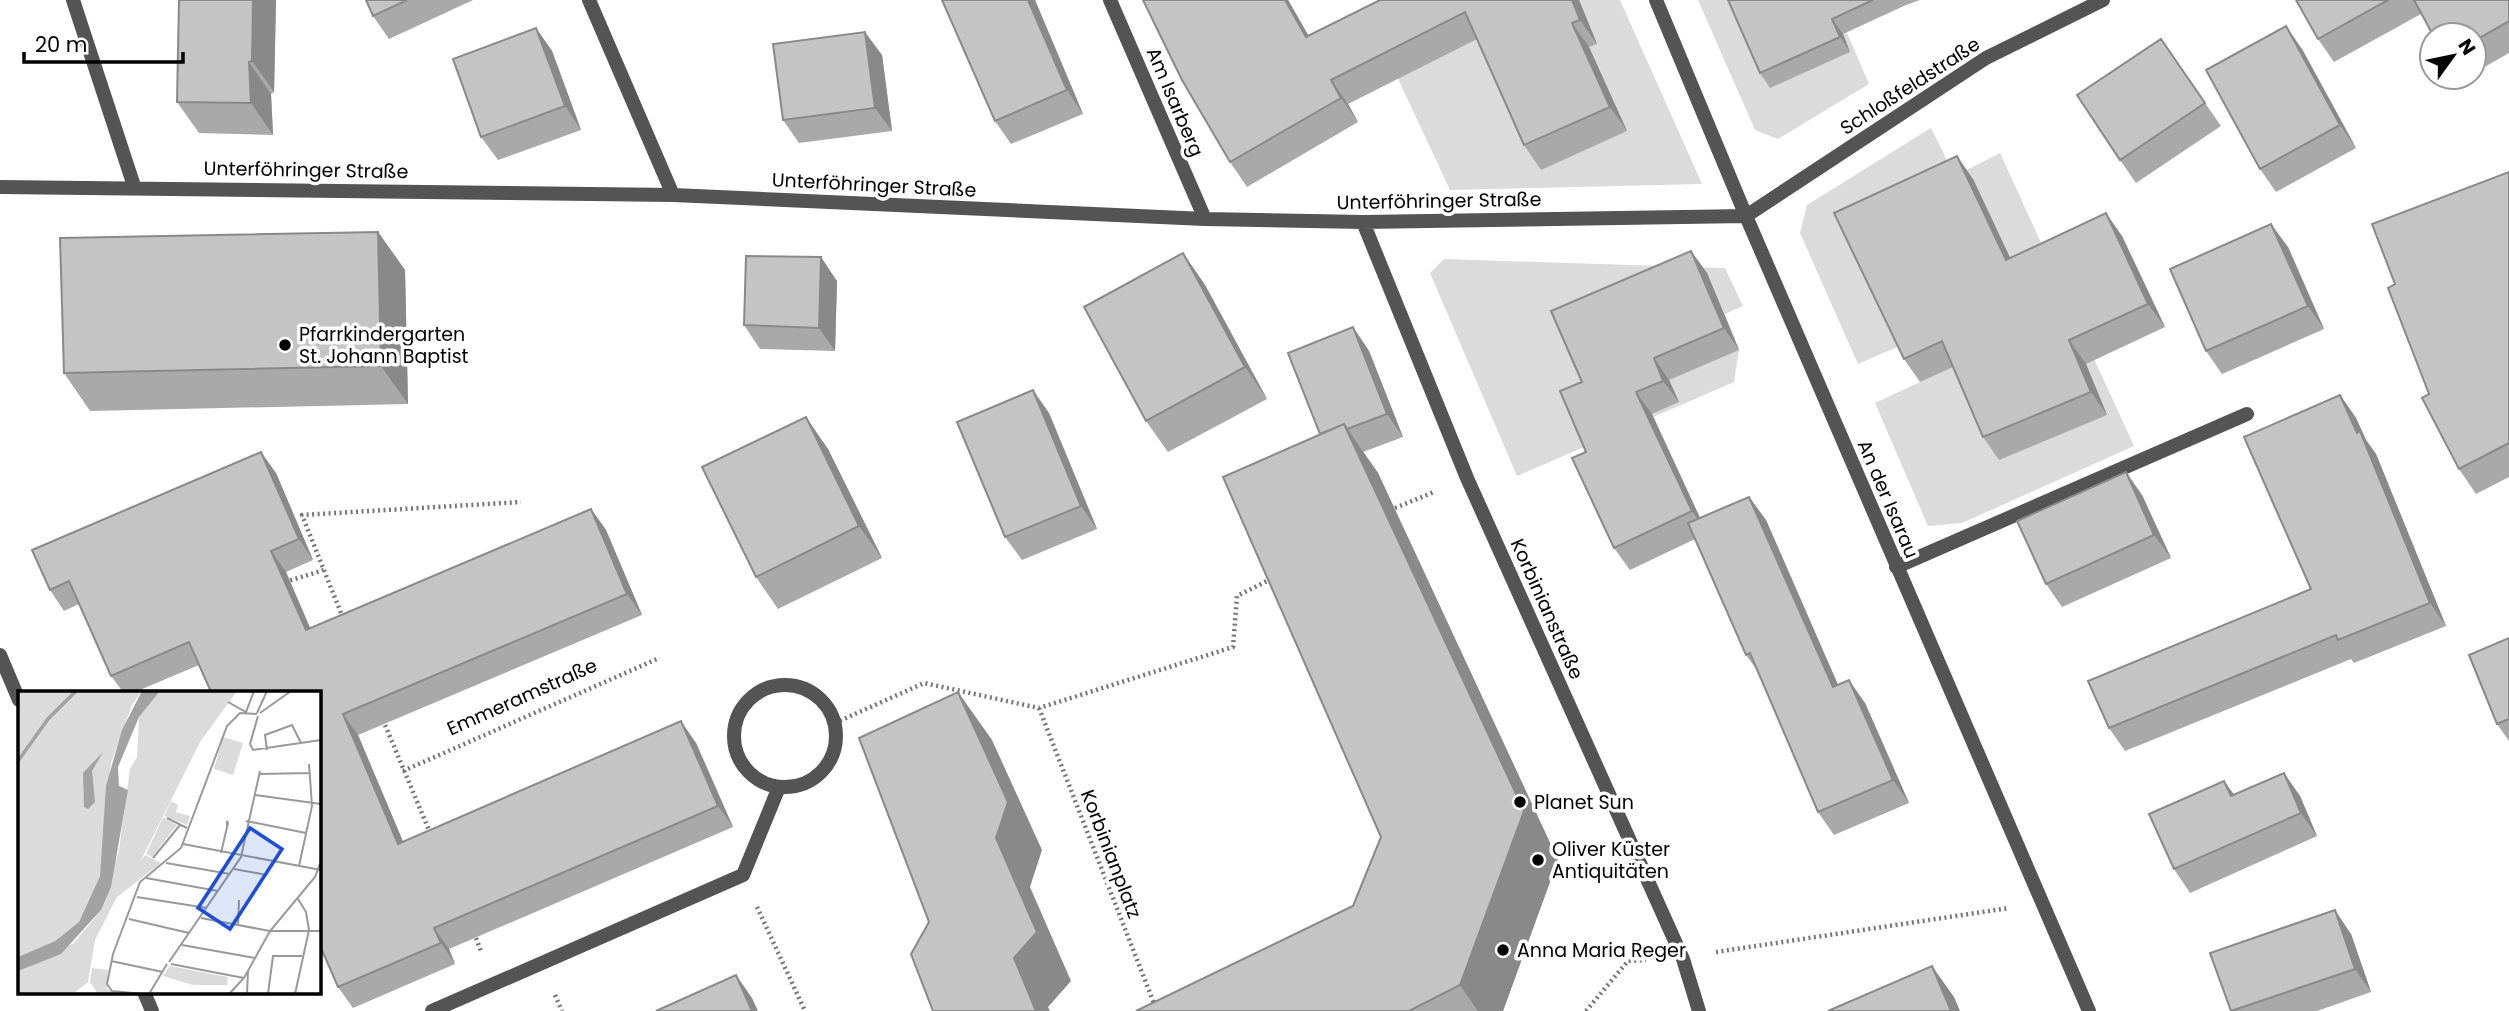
<svg xmlns="http://www.w3.org/2000/svg" width="2509" height="1011" font-family="Poppins,sans-serif">
<style>
.green{fill:#dbdbdb}
.lines{fill:none;stroke-linecap:round;stroke-linejoin:round}
.path{stroke:#767676;stroke-width:4.5;stroke-dasharray:2 3.5;stroke-linecap:butt}
.service{stroke:#545454;stroke-width:14}
.minor{stroke:#545454;stroke-width:14}
.wall{fill:#a9a9a9}
.shaded-wall{fill:#898989}
.building{fill:#c4c4c4;stroke:#898989;stroke-width:2}
.poi-dot{fill:#000;stroke:#fff;stroke-width:2.5}
.labels{text-anchor:middle;dominant-baseline:central;stroke-width:7;stroke-linejoin:round;paint-order:stroke}
.street-label{font-size:19px;fill:#000;stroke:#fff}
.poi-label{font-size:19px;fill:#000;stroke:#fff;text-anchor:start}
.inset-river{fill:none;stroke:#a2a2a2;stroke-width:3.5}
.inset-road{fill:none;stroke:#999;stroke-width:2}
.view{fill:#1d4ed8;fill-opacity:0.15;stroke:#1d4ed8;stroke-width:3.5}
.inset-edge{fill:none;stroke:#000;stroke-width:3.5}
</style>
<rect width="100%" height="100%" fill="#fff"/>
<path class="green" d="M1426 0H1620L1702 184 1450 190 1372 23Z
M1698 0H1833L1869 84 1778 139 1755 130Z
M1931 128 1955 176 2000 153 2134 446 1962 523 1928 526 1875 403 1920 382 1902 345 1858 364 1800 233 1807 205Z
M1444 259 1725 268 1743 306 1725 314 1739 350 1734 382 1517 476 1430 273Z"/>
<g class="lines">
<path class="path" d="M1395 508 1434 492
M285 582 324 570
M343 618 302 515 521 502
M1039 708 1157 1011
M383 720 431 835
M835 723 924 683 1039 708 1233 647 1237 596 1271 579
M403 771 657 659
M757 907 805 1011
M474 933 481 951
M1716 952 2009 908
M555 995 562 1011
M1586 1011 1628 961 1646 960"/>
<path class="service" d="M1896 567 2247 414"/>
<path class="minor" d="M73 0 134 186
M589 0 673 195
M1110 0 1205 219
M1656 0 1746 216 2089 1011
M0 187 673 195 1205 219 1363 222 1746 216 1986 58 2103 0
M1363 222 1467 478 1683 959 1699 1011
M0 655 19 700
M734 736a51 51 0 1 1 102 0a51 51 0 1 1-102 0Z
M144 992 152 1011
M432 1011 743 875 779 787"/>
</g>
<path class="wall" d="M179 0H276L274 92 271 94 273 135 199 133 177 102Z
M366 0H473L389 39 373 16Z
M1035 0 1083 114 1011 144 995 121Z
M1143 0H1288L1308 35 1380 0H1579L1597 44 1589 47 1627 131 1541 170 1524 145 1477 39 1348 104 1358 122 1247 187 1230 162Z
M1728 0H1920L1906 5 1843 34 1850 52 1770 88 1760 73Z
M2296 0H2509V53L2474 73V35L2421 14 2334 62 2318 39Z
M536 28 552 51 581 130 498 160 481 137Z
M2161 39 2221 126 2136 183 2120 160Z
M2302 49 2356 148 2276 192 2260 169Z
M882 55 892 131 799 143 783 120Z
M2509 172V477L2476 494 2459 469 2395 284Z
M1973 179 2010 258 2122 236 2165 327 2086 364 2107 415 1999 460 1983 437 1953 367 1920 382 1904 359Z
M378 232 405 270 408 404 90 411 64 373Z
M2288 247 2324 329 2222 374 2206 351Z
M1691 251 1707 273 1739 350 1669 380 1679 402 1652 414 1700 518 1749 497 1766 520 1838 685 1865 703 1909 803 1834 835 1818 812 1757 670 1746 655 1695 539 1630 570 1614 548 1586 452 1582 382Z
M1183 253 1205 285 1267 399 1168 452 1146 421Z
M837 281 835 351 760 349 744 325Z
M1353 327 1369 351 1403 437 1363 452 1378 473 1558 860 1503 1011H1136L1353 906 1381 837 1320 434Z
M2340 395 2356 418 2366 440 2376 454 2446 626 2354 663 2351 659 2125 751 2109 728 2311 589Z
M1049 413 1097 529 1022 560 1005 537Z
M828 449 882 558 778 609 756 577Z
M276 473 313 560 286 572 310 628 591 509 606 530 642 615 358 735 403 842 696 743 733 827 449 949 455 964 353 1008 338 987 199 665 135 692H123L111 676 79 604 64 611 50 590Z
M2142 495 2171 558 2062 607 2046 584Z
M2509 638V741L2497 724Z
M2284 773 2300 796 2317 836 2190 893 2174 869 2234 795Z
M2351 934 2371 992 2317 1011H2231Z"/>
<path class="shaded-wall" d="M253 0H276L274 92 252 61Z
M1028 0H1035L1083 114 1067 90Z
M1285 0H1288L1323 61 1306 37Z
M1572 0H1579L1597 44 1580 20Z
M1832 19 1843 34 1850 52 1840 37Z
M1572 23 1589 47 1627 131 1610 107Z
M2286 26 2302 49 2356 148 2340 125Z
M536 28 552 51 581 130 565 106Z
M865 32 882 55 892 131 875 108Z
M249 62 271 94 273 135 251 103Z
M1331 80 1348 104 1358 122 1341 98Z
M1957 156 1973 179 2022 283 2006 260Z
M2106 213 2122 236 2165 327 2148 304Z
M2271 224 2288 247 2324 329 2308 306Z
M378 232 405 270 408 404 381 366Z
M1691 251 1707 273 1739 350 1724 328Z
M1183 253 1205 285 1267 399 1245 367Z
M821 257 837 281 835 351 819 328Z
M1353 327 1369 351 1403 437 1387 414Z
M2069 340 2086 364 2107 415 2091 392Z
M1654 358 1669 380 1679 402 1663 381Z
M1033 390 1049 413 1097 529 1081 506Z
M1636 392 1652 414 1707 533 1692 511Z
M2340 395 2356 418 2366 440 2376 454 2446 626 2430 603Z
M806 417 828 449 882 558 859 526Z
M1344 424 1378 473 1558 860 1503 1011H1478L1460 985Z
M261 452 276 473 313 560 299 539Z
M2126 472 2142 495 2171 558 2154 535Z
M1749 497 1766 520 1849 710 1833 687Z
M591 509 606 530 642 615 627 594Z
M271 551 286 572 320 651 306 630Z
M1849 680 1865 703 1909 803 1893 780Z
M958 692 992 740 1042 850 1030 887 1071 981 1048 1007 1050 1011H1036L1014 958 996 838Z
M343 714 358 735 413 865 398 844Z
M681 721 696 743 733 827 718 806Z
M2284 773 2300 796 2317 836 2301 813Z
M2224 781 2241 804 2231 796Z
M2335 910 2351 934 2371 992 2355 969Z
M434 928 449 949 455 964 441 943Z
M1932 966 1954 997 1960 1011H1951Z
M736 975 752 998 758 1011H752Z"/>
<path class="building" d="M179 0H253L252 61 249 62 251 103 177 102Z
M366 0H407L373 16Z
M942 0H1028L1067 90 995 121Z
M1143 0H1285L1306 37 1380 0H1572L1580 20 1572 23 1610 107 1524 145 1465 12 1331 80 1341 98 1230 162 1182 80Z
M1728 0H1873L1832 19 1840 37 1760 73Z
M2296 0H2388L2318 39Z
M2414 0H2509V21L2474 41V35H2433Z
M2286 26 2340 125 2260 169 2206 70Z
M536 28 565 106 481 137 453 59Z
M865 32 875 108 783 120 773 44Z
M2161 39 2205 103 2120 160 2077 95Z
M1957 156 2006 260 2106 213 2148 304 2069 340 2091 392 1983 437 1942 341 1904 359 1834 213Z
M2509 172V443L2459 469 2422 398 2429 394 2388 288 2395 284 2372 224Z
M2271 224 2308 306 2206 351 2170 269Z
M378 232 381 366 64 373 60 238Z
M1691 251 1724 328 1654 358 1663 381 1636 392 1692 511 1614 548 1572 458 1586 452 1560 391 1582 382 1551 311Z
M1183 253 1245 367 1146 421 1084 307Z
M746 256 821 257 819 328 744 325Z
M1353 327 1387 414 1347 429 1344 424 1320 434 1288 353Z
M1033 390 1081 506 1005 537 957 422Z
M2340 395 2357 433 2360 431 2430 603 2338 640 2336 635 2109 728 2088 681 2311 589 2244 437Z
M806 417 859 526 756 577 702 467Z
M1344 424 1524 811 1460 985 1409 1011H1136L1353 906 1381 837 1223 477Z
M261 452 299 539 271 551 306 630 591 509 627 594 343 714 398 844 681 721 718 806 434 928 441 943 338 987 318 941V692H211L189 642 111 676 69 581 50 590 32 550Z
M2126 472 2154 535 2046 584 2017 521Z
M1749 497 1833 687 1849 680 1893 780 1818 812 1750 653 1746 655 1688 523Z
M2509 638V719L2497 724 2469 655Z
M958 692 1008 802 996 838 1037 932 1014 958 1036 1011H933L911 954 929 922 859 738Z
M2284 773 2301 813 2174 869 2149 814 2224 781 2231 796Z
M2335 910 2355 969 2231 1011 2210 953Z
M1932 966 1951 1011H1828Z
M736 975 752 1011H656Z"/>
<g class="poi-dot">
<circle cx="285" cy="345" r="7"/>
<circle cx="1520" cy="802" r="7"/>
<circle cx="1538" cy="860" r="7"/>
<circle cx="1503" cy="950" r="7"/>
</g>
<g class="labels">
<g class="street-label">
<text transform="translate(1910 86) rotate(-33)">Schloßfeldstraße</text>
<text transform="translate(1175 102) rotate(67)">Am Isarberg</text>
<text transform="translate(306 170) rotate(1)">Unterföhringer Straße</text>
<text transform="translate(874 185) rotate(3)">Unterföhringer Straße</text>
<text transform="translate(1439 201) rotate(-1)">Unterföhringer Straße</text>
<text transform="translate(1888 499) rotate(67)">An der Isarau</text>
<text transform="translate(1547 609) rotate(66)">Korbinianstraße</text>
<text transform="translate(522 697) rotate(-24)">Emmeramstraße</text>
<text transform="translate(1111 854) rotate(69)">Korbinianplatz</text>
</g>
<g class="poi-label">
<text x="299" y="334">Pfarrkindergarten<tspan x="299" dy="22">St. Johann Baptist</tspan></text>
<text x="1534" y="802">Planet Sun</text>
<text x="1552" y="849">Oliver Küster<tspan x="1552" dy="22">Antiquitäten</tspan></text>
<text x="1517" y="950">Anna Maria Reger</text>
</g>
</g>
<g transform="translate(18 691)">
<rect width="303" height="303" fill="#fff"/>
<path d="M0 0H124L114 14 93 72 82 185 61 231 37 250 0 266ZM142 0H219L182 51 122 171 127 164 143 172 99 206 77 249 70 291 55 303H0V280L56 252 83 219 101 159 112 78 119 66 121 26ZM205 46 225 52 215 84 196 78ZM153 110 160 114 158 121 172 125 169 134 146 125ZM145 126 159 134 134 166 128 163ZM152 275 210 286 209 294H175L145 285ZM74 277 90 279 89 298 104 303H80L72 291Z" fill="#dbdbdb"/>
<path d="M124 0H142L121 26 100 76 101 95 110 99 93 196 83 219 43 263 0 280V266L37 250 61 231 82 185 88 95 104 39ZM85 61 74 80 77 111 70 118 66 116 65 82Z" fill="#a2a2a2"/>
<path class="inset-river" d="M0 70 30 28 58 0"/>
<path class="inset-road" d="M210 11 228 21 236 0M239 22 249 0M242 22 273 0M240 25 232 53 235 59 303 49M249 59 247 44 274 34 283 52M241 83 292 82M237 104 303 113M149 127 169 137M228 130 288 142M165 153 303 179M203 162 210 132 209 130V136M135 167 162 134M148 172 212 183M281 175 294 115 291 73M216 178 249 184M128 187 200 200M119 206 189 217M183 227 252 240H303M111 228 171 242M220 234 221 209M164 254 237 267M93 270 145 281M151 271 223 166 242 80M153 273 226 287M125 303 94 300 89 293 95 263 122 191 163 157 209 35 222 22 239 23M131 303 149 273M211 303 226 287 252 240 297 186 303 170M229 303 230 280M250 303 255 265H284M277 303 291 239 288 221 280 208"/>
<path class="view" d="M232 137 264 158 212 238 180 217Z"/>
<rect width="303" height="303" class="inset-edge"/>
</g>
<g transform="translate(2453 56) rotate(57)"><circle r="33" fill="#ffffff" stroke="#999999" stroke-width="2"/>
<path d="M0-5L12 26L0 18L-12 26Z" fill="#000000"/>
<text y="-10" font-size="19" font-weight="bold" text-anchor="middle" fill="#000000">N</text>
</g>
<path d="M24 52v10h159v-10" fill="none" stroke="#000000" stroke-width="3.5"/>
<text x="35" y="52" font-size="21" fill="#000000" stroke="#ffffff" stroke-width="5" paint-order="stroke">20 m</text>
</svg>
